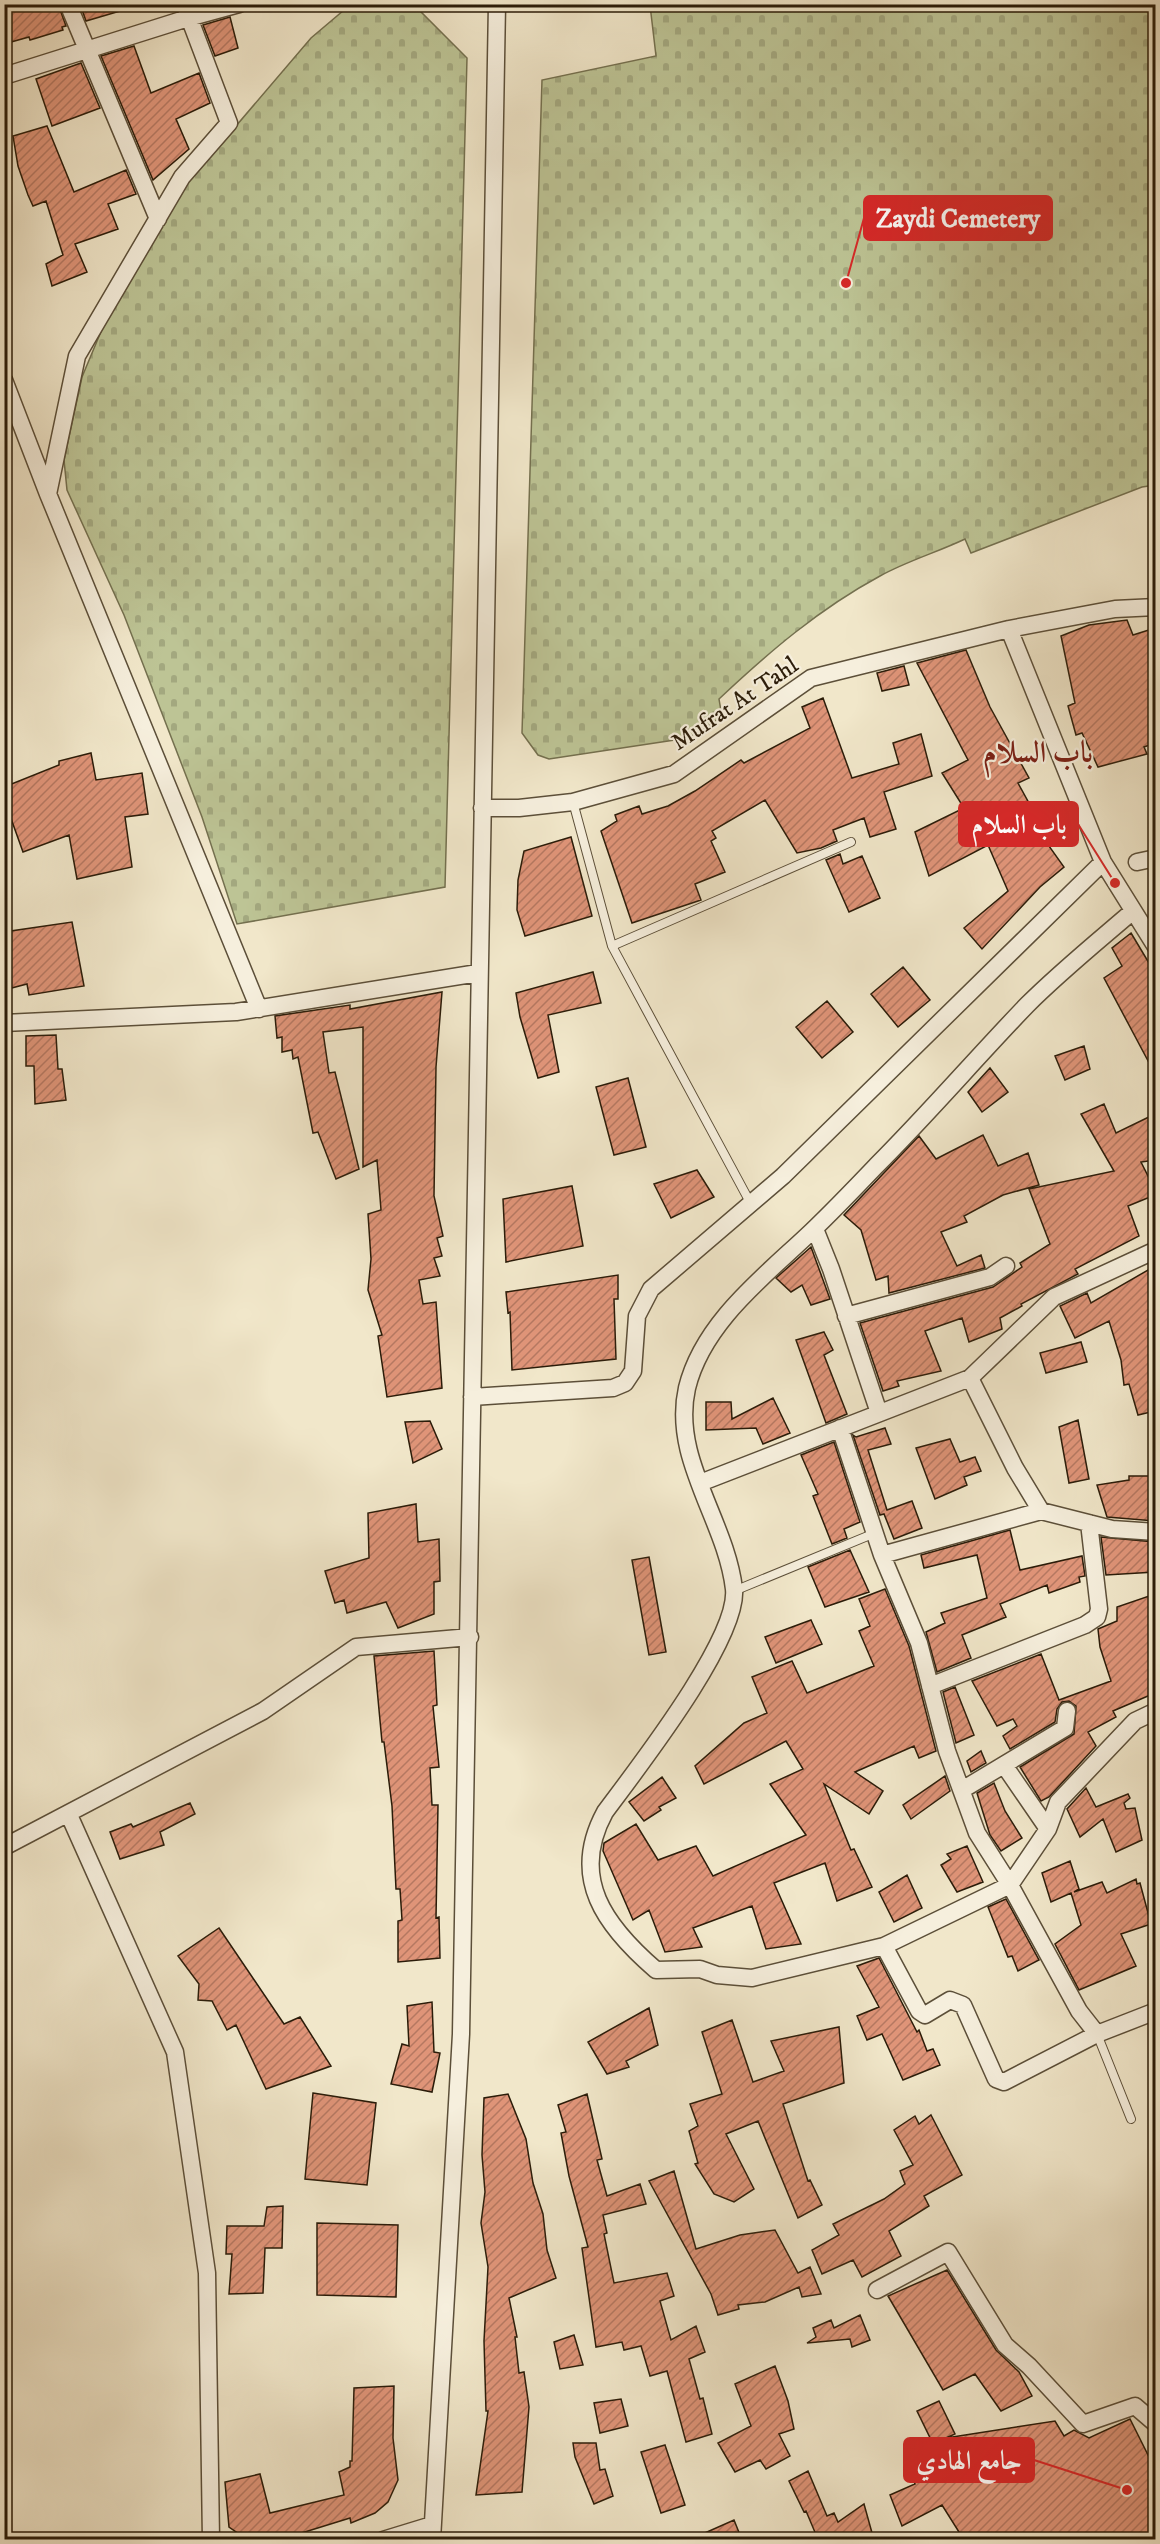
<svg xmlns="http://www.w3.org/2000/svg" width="1160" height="2544" font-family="'IM FELL DW Pica',Amiri,serif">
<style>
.cemetery{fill:url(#cemetery-stones);stroke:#74704f;stroke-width:1.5}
.building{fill:url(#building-hatch);stroke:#2b1c09;stroke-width:1.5}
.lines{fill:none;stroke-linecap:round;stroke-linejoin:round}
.service-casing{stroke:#5c4f39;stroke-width:10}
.minor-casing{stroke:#5c4f39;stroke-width:19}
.service{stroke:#f6efdd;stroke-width:8}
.minor{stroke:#f6efdd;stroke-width:16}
.labels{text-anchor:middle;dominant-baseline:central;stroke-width:4.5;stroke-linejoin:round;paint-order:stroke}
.street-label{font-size:24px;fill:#2b1c09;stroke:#f6efdd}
.district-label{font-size:30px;font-weight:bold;fill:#7a1f14;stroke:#f6efdd}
.leader{fill:none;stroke:#d62828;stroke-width:2}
.callout-dot{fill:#d62828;stroke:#f6efdd;stroke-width:2}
.callout{fill:#d62828;stroke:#d62828;stroke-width:2}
.callout-label{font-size:26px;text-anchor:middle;font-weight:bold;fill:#fff}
</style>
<defs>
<pattern id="cemetery-stones" width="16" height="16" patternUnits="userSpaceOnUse" patternTransform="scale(1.5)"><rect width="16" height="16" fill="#bdc495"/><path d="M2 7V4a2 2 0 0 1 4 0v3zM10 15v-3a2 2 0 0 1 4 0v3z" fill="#a3a87f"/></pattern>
<pattern id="building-hatch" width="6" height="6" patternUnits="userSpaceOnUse" patternTransform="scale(1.5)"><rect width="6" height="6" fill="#df9478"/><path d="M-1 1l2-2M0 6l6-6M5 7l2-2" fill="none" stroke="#b57861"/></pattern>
</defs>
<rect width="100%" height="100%" fill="#f1e7ca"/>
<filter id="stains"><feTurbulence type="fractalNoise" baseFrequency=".00333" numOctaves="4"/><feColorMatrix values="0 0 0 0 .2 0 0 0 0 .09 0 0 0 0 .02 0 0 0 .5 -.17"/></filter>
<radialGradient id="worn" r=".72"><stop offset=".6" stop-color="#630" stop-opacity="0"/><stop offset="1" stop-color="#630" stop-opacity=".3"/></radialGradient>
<path class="cemetery" d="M350 5H408L419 10 467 58 445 887 237 924 202 817 124 615 67 490 64 460 82 377 105 322 184 187 311 38Z
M650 5H1155V485L1142 487 971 553 965 539C938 552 907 561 880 576 819 609 769 652 719 699L722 717 688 738 549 759 538 755 522 733 542 80 656 56Z"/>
<path class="building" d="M4 4H58L66 26 62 27 63 30 30 40 29 37 4 44Z
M80 4H126L127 9 86 21Z
M230 17 238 48 215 56 203 25Z
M134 46 151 93 199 73 210 103 176 119 189 149 153 180 101 56Z
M81 63 100 108 52 126 36 79Z
M47 126 74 192 126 170 136 194 108 204 118 229 75 244 87 272 52 286 46 264 63 255 46 201 33 206 28 195 18 166 13 136Z
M1127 620 1133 635 1155 628V743L1144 747 1147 754 1098 767 1082 733 1076 735 1068 706 1075 703 1061 636 1089 625Z
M966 650 990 707 1029 778 1018 783 1035 814 1029 818 1064 867 1040 887 982 949 964 928 1008 891 988 845 929 876 915 832 964 808 942 773 968 760 917 663Z
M904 666 909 685 882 691 877 673Z
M823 698 852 778 899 764 893 743 921 734 932 776 884 792 896 829 870 837 864 818 833 830 837 841 821 848 797 853 765 800 712 831 716 838 711 841 725 872 695 884 701 900 632 923 601 831 617 821 615 815 639 806 642 814 668 806 695 791 741 760 744 763 810 728 802 707Z
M91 753 96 780 142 773 148 814 125 817 132 867 77 879 69 835 23 852 4 799V787L59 765V761Z
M571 837 592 916 525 936 517 910 518 880 524 851Z
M840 854 843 864 862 856 880 898 849 912 826 860Z
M72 922 84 986 29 995 27 984 4 990V932Z
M1131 933 1155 973V1074L1104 978 1122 966 1112 948Z
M903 967 930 1000 898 1027 871 994Z
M593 972 601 1003 548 1015 559 1072 538 1078 520 1017 516 993Z
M442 992 436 1067 434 1196 443 1236 437 1238 442 1256 434 1258 440 1276 419 1280 423 1304 436 1302 442 1388 387 1397 378 1336 382 1335 368 1290 371 1259 368 1214 381 1210 377 1160 363 1167V1027L323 1032 329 1073 335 1072 359 1169 336 1179 318 1132 313 1133 298 1057 293 1059 292 1050 282 1052V1037L277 1038 275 1016 350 1005V1009Z
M827 1001 853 1032 822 1058 796 1027Z
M56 1035 58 1069H62L66 1100 35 1104 34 1066H26V1036Z
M1084 1046 1090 1069 1065 1080 1055 1056Z
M990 1068 1008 1092 982 1112 968 1092Z
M628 1078 646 1147 614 1155 596 1087Z
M1104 1104 1116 1133 1155 1114V1160L1141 1162 1155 1190V1195L1128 1206 1139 1236 1075 1269 1078 1274 1021 1304 1022 1306 1000 1318 1002 1329 969 1342 962 1318 925 1331 941 1371 897 1381 899 1386 883 1391 860 1323 993 1287 1022 1267 1020 1263 1050 1244 1029 1189 1114 1171 1081 1114Z
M983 1135 998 1166 1028 1153 1039 1185 1003 1195 964 1216 967 1222 941 1232 957 1266 981 1255 985 1268 889 1293 888 1276 876 1280 861 1230 844 1215 919 1136 936 1159Z
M697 1170 714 1197 671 1218 654 1184Z
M572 1186 583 1246 506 1262 503 1199Z
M811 1247 830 1299 811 1305 802 1285 791 1292 776 1278Z
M1155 1266V1338L1153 1339 1155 1352V1411L1138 1415 1129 1384 1124 1385 1121 1360 1109 1321 1075 1338 1060 1306 1087 1293 1091 1303Z
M618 1275V1299H614L616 1359 512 1370 510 1312 508 1313 506 1292Z
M824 1332 833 1350 824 1355 847 1414 826 1423 796 1340Z
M1081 1342 1087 1362 1046 1373 1040 1353Z
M773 1398 790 1433 763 1444 756 1428 706 1430V1402H731L732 1419Z
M1078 1420 1089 1479 1069 1483 1059 1427Z
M430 1421 442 1449 413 1463 405 1422Z
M885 1428 891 1444 868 1450 887 1510 912 1501 922 1528 894 1539 884 1514 880 1515 853 1435 856 1437Z
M950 1439 960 1462 975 1457 981 1471 964 1477 967 1485 935 1499 916 1448Z
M834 1442 860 1522 844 1529 847 1538 832 1544 813 1496 818 1494 801 1455Z
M1129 1476H1155V1521L1107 1517 1097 1485 1129 1480Z
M416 1504 418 1542 439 1539 440 1581 434 1582V1614L398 1628 386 1602 347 1613 344 1600 335 1603 325 1571 369 1558 368 1513Z
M1010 1530 1020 1570 1082 1556 1085 1576 1079 1577 1080 1582 1049 1593 1047 1585 1000 1604 1006 1617 962 1635 971 1658 937 1672 926 1632 945 1623 941 1613 987 1598 977 1555 924 1568 921 1555Z
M1101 1537 1155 1542V1572L1106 1575Z
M850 1550 869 1592 825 1607 808 1567Z
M649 1557 666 1652 649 1655 632 1560Z
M885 1589 909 1646 936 1751 919 1758 914 1746 855 1772 883 1791 869 1814 824 1784 851 1850 854 1849 872 1887 837 1901 825 1863 774 1883 801 1944 766 1949 752 1906 693 1928 702 1947 665 1952 649 1910 633 1920 603 1851 604 1843 636 1824 658 1860 696 1846 713 1876 806 1835 770 1784 803 1769 786 1741 704 1784 695 1766 744 1723 767 1713 752 1677 792 1661 807 1693 874 1666 859 1631 870 1626 859 1599Z
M1155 1594V1693L1113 1711 1116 1717 1088 1732 1096 1746 1049 1797 1041 1801 1020 1767 1074 1734 1076 1706 1069 1701 1062 1702 1057 1709 1055 1722 1010 1749 1003 1736 1017 1726 1013 1719 997 1726 972 1681 1041 1654 1059 1700 1111 1681 1100 1647 1098 1629 1117 1621V1607Z
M811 1620 822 1644 776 1663 765 1637Z
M434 1651 437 1705 433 1706 439 1767 430 1768 432 1805H438L436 1918 439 1917 440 1958 398 1962V1921L402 1920 400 1889H396L392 1806 384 1742H382L374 1656Z
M955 1687 974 1735 956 1743 943 1692Z
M981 1751 986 1763 971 1772 967 1761Z
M945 1776 950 1791 911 1819 903 1805Z
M662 1777 676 1798 659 1807 661 1810 644 1821 629 1802Z
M994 1783 1005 1811 1022 1838 1001 1851 990 1835 977 1793Z
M1086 1788 1096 1807 1128 1794 1130 1798 1124 1803 1126 1809 1135 1808 1142 1840 1116 1852 1103 1819 1080 1837 1067 1809Z
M190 1803 195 1814 160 1832 164 1845 120 1859 110 1832 131 1824 133 1827Z
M967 1846 983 1882 957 1892 941 1865 951 1859 947 1854Z
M1070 1861 1079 1889 1074 1892 1102 1882 1107 1893 1136 1879 1137 1884 1140 1883 1151 1924 1121 1934 1136 1966 1079 1990 1055 1944 1081 1925 1071 1893 1051 1902 1042 1873Z
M907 1875 922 1908 894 1922 879 1892Z
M1006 1899 1039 1960 1018 1971 1012 1956 1008 1957 988 1907Z
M219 1928 284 2024 300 2017 331 2066 266 2089 236 2025 227 2030 212 2001 198 2000 199 1984 178 1956Z
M879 1958 917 2032 919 2030 927 2051 933 2049 940 2065 903 2080 882 2034 867 2040 857 2016 879 2007 857 1966Z
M432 2002 434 2052 440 2053 432 2092 391 2084 402 2044 409 2046 407 2006Z
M649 2008 658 2045 626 2061 629 2067 607 2074 588 2042Z
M732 2020 753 2082 784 2071 771 2041 839 2027 844 2083 783 2104 808 2181 810 2180 822 2205 798 2218 758 2121 726 2134 754 2189 734 2202 714 2194 695 2164 698 2163 689 2131 698 2126 690 2104 722 2094 702 2032Z
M313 2093 376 2103 367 2185 305 2179Z
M508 2094 526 2139 533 2183 543 2214 547 2250 556 2278 509 2298 517 2337H515L519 2373 524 2372 529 2407 522 2492 476 2495 488 2411H486L484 2341 488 2267 481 2223 485 2192 482 2155 484 2098Z
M587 2094 602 2159 597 2160 607 2196 640 2184 646 2204 603 2215 607 2233 604 2234 614 2283 667 2273 674 2296 660 2301 671 2340 696 2326 705 2352 689 2359 700 2399 703 2398 712 2434 686 2442 667 2371 650 2376 641 2346 624 2350 622 2342 596 2347 582 2248 588 2247 569 2176 561 2133 566 2132 558 2105Z
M931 2115 962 2175 924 2196 929 2206 889 2231 901 2256 862 2277 853 2260 822 2274 812 2250 839 2235 833 2224 884 2199 905 2184 900 2171 913 2165 894 2130 915 2116 919 2124Z
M674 2171 696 2249 740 2235 775 2230 798 2273 810 2267 821 2294 802 2297 799 2287 765 2302 738 2305 739 2309 718 2315 711 2294 649 2181Z
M283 2206 282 2248H265L263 2293 229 2294 232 2254H226L227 2226H264L267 2207Z
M317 2223 398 2225 396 2297 317 2295Z
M947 2270 996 2350 1019 2372 1032 2396 1001 2411 975 2374 943 2390 888 2296Z
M860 2315 870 2340 852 2347 850 2339 807 2343 816 2337 813 2328 831 2320 834 2328Z
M574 2335 583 2365 560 2369 554 2342Z
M775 2366 788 2401 794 2429 779 2434 790 2456 766 2469 760 2460 735 2472 718 2443 751 2426 735 2384Z
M394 2386 393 2438 398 2480 388 2502 375 2513 351 2523 350 2518 279 2540H248L229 2527 225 2482 260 2474 270 2513 344 2495 339 2472 350 2467V2461H352L354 2388Z
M621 2399 628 2426 600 2433 594 2403Z
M939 2401 955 2434 946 2438 1055 2421 1064 2436 1074 2430 1089 2438 1130 2419 1155 2469V2540H964L942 2505 902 2526 890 2495 915 2484 907 2469 936 2450 917 2411Z
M573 2443H596L600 2470 605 2469 613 2496 594 2504 575 2457Z
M665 2445 685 2505 661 2513 641 2452Z
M808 2471 827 2516 834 2513 838 2522 864 2504 874 2540H814L817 2537 806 2511 804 2512 789 2481Z
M734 2520 740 2535 731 2540H689Z"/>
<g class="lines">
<defs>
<path id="service" d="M573 802 612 946 751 1204
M612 946 851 842
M734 1591 875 1533
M1097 2034 1131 2119"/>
<path id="minor" d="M68 4 158 219
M4 76 188 18 239 4
M4 380 48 494 259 1009
M48 494 77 356 182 177 229 123 184 4
M1009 629 1103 862 1156 947
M482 808H519L573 802 674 774 811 678 1009 629 1115 609 1156 607
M1137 862 1156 858
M1133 911C1097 942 1060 972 1027 1005 976 1058 928 1114 876 1166 855 1188 834 1210 812 1231 766 1275 703 1322 687 1388 671 1459 726 1520 734 1589 739 1639 636 1770 605 1812 569 1878 605 1926 656 1970L700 1969 717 1975 752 1978 884 1946 1010 1885 1048 1829 1058 1802 1135 1721 1156 1711
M4 1023 236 1012 478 973
M815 1229 831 1269 879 1413
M846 1316 990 1277 1006 1266
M970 1378 1015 1468 1041 1511 1112 1529 1156 1532
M472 1397 613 1388 625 1383 633 1371 637 1316 651 1289 783 1176 1103 862
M840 1428 882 1555 1041 1511
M700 1483 970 1378 1054 1297 1156 1250
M882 1555 919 1643 947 1751 977 1833 1010 1885 1079 2011 1097 2034 1156 2011
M930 1686 1085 1625 1097 1617 1099 1609 1089 1523
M1004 1765 1048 1829
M962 1790 1065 1728 1067 1711
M69 1815 175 2052 207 2273 211 2540
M4 1847 263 1711 356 1647 470 1637
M884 1946 919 2011 925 2015 950 2000 963 2005 996 2079 1004 2082 1097 2034
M877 2290 948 2252 1005 2345 1029 2366 1083 2424 1135 2406 1156 2424
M383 2540 432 2525
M432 2540 461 2034 497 4"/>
</defs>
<use href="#service" class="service-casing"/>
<use href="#minor" class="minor-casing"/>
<use href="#service" class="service"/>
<use href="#minor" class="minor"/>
</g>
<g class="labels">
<g class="street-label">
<text transform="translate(735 704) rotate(-34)">Mufrat At Tahl</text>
</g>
<g class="district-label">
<text x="1038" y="753">باب السلام</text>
</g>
</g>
<path class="leader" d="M846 283L864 218M1115 883L1078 824M1127 2490L1034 2460"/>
<g class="callout-dot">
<circle cx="846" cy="283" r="6"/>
<circle cx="1115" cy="883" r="6"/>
<circle cx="1127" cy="2490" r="6"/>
</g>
<g class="callout">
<rect x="864" y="196" width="188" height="44" rx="6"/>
<rect x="959" y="802" width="119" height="44" rx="6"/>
<rect x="904" y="2438" width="130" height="44" rx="6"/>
</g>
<g class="callout-label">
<text x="958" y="227">Zaydi Cemetery</text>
<text x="1019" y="833">باب السلام</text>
<text x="969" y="2469">جامع الهادي</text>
</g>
<rect width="1160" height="2544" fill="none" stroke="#f1e7ca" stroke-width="24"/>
<rect x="6" y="6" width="1148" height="2532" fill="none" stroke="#2b1c09" stroke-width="3"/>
<rect x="12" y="12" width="1136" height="2520" fill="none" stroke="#2b1c09" stroke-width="1.5"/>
<rect width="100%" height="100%" filter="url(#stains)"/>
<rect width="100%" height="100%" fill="url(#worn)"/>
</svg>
